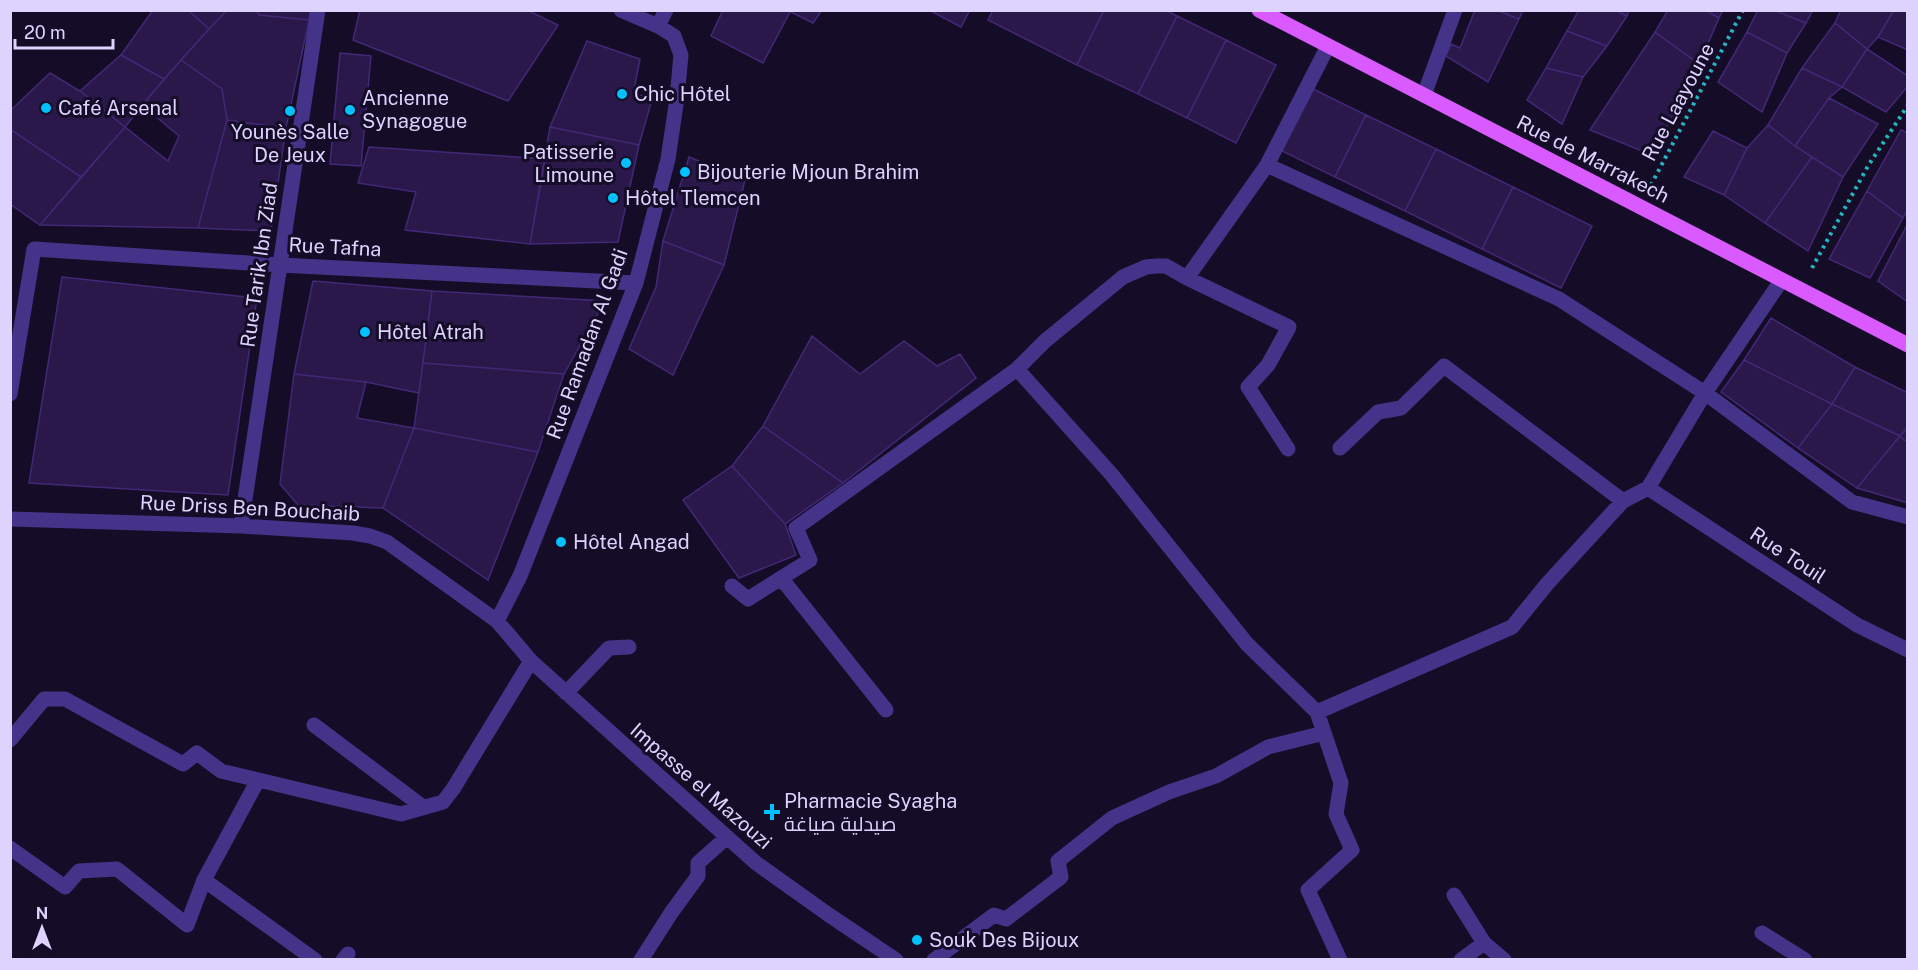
<svg xmlns="http://www.w3.org/2000/svg" width="1918" height="970" font-family="'Public Sans',Cairo,sans-serif">
<style>
.building{fill:#291849;stroke:#432877;stroke-width:1.5}
.lines{fill:none;stroke-linecap:round;stroke-linejoin:round}
.path{stroke:#25b4c1;stroke-width:4;stroke-dasharray:3 4.5;stroke-linecap:butt}
.minor{stroke:#443489;stroke-width:15}
.major{stroke:#d95aff;stroke-width:15}
.poi-dot{fill:#00c0fe;stroke:#150d27;stroke-width:2}
.labels{text-anchor:middle;dominant-baseline:central;stroke-width:6;stroke-linejoin:round;paint-order:stroke}
.poi-label{font-size:20px;fill:#ded3ff;stroke:#150d27;text-anchor:start}
.street-label{font-size:20px;fill:#ded3ff;stroke:#150d27}
</style>
<rect width="100%" height="100%" fill="#150d27"/>
<path class="building" d="M153 10H188L209 29 164 79 121 55Z
M188 10H227L209 29Z
M227 10H256L259 15 309 20 286 128 227 120 222 89 181 60 209 29Z
M256 10H310L309 20 259 15Z
M360 10H527L558 25 508 101 353 40Z
M723 10H787L790 12 763 63 711 36Z
M787 10H822L813 23Z
M929 10H970L961 27Z
M993 10H1104L1077 65 988 20Z
M1104 10H1166L1177 16 1138 94 1077 65Z
M1475 10H1496L1519 19 1488 82 1446 56 1451 44 1460 48Z
M1496 10H1523L1519 19Z
M1579 10H1615L1627 16 1607 46 1567 31Z
M1615 10H1629L1627 16Z
M1668 10H1705L1719 18 1699 64 1655 32Z
M1705 10H1723L1719 18Z
M1758 10H1773L1806 23 1787 53 1747 32Z
M1773 10H1813L1806 23Z
M1841 10H1894L1878 37 1867 49 1835 23Z
M1894 10H1908V50L1878 37Z
M1177 16 1226 40 1187 118 1138 94Z
M1835 23 1867 49 1842 87 1802 68Z
M1567 31 1607 46 1583 77 1546 68Z
M1655 32 1699 64 1652 155 1590 130Z
M1747 32 1787 53 1762 112 1718 82Z
M1226 40 1276 65 1236 143 1187 118Z
M587 41 640 59 633 95 653 96 639 145 550 127Z
M1867 49 1908 76V86L1886 112 1842 87Z
M340 53 371 56 361 166 330 164Z
M121 55 164 79 125 127 80 91Z
M181 60 222 89 227 120 198 228 40 225 125 127 168 161 179 136 142 105Z
M1546 68 1583 77 1562 124 1527 100Z
M1802 68 1842 87 1829 98 1795 146 1768 125Z
M50 73 80 91 125 127 81 177 10 129V111Z
M1309 87 1366 115 1335 177 1278 149Z
M1829 98 1878 124 1843 177 1795 146Z
M1366 115 1436 149 1405 211 1335 177Z
M227 120 286 128 271 231 198 228Z
M1768 125 1795 146 1812 157 1765 223 1724 195 1747 148Z
M550 127 639 145 618 242 530 244Z
M10 129 81 177 40 225 10 204Z
M1901 130 1908 133V209L1903 218 1867 191Z
M1713 131 1747 148 1724 195 1684 177Z
M369 147 545 159 530 244 405 230 416 192 358 183Z
M1436 149 1513 187 1482 249 1405 211Z
M689 157 745 180 724 265 663 241Z
M1812 157 1843 177 1808 251 1765 223Z
M1513 187 1592 226 1561 288 1482 249Z
M1867 191 1903 218 1870 278 1829 259Z
M1908 223V302L1878 281Z
M663 241 724 265 673 375 629 349 656 287Z
M62 277 257 298 228 495 29 483Z
M313 281 432 291 419 393 366 382 294 374Z
M432 291 605 301 564 374 423 363Z
M1771 318 1855 367 1832 404 1744 360Z
M812 336 860 374 904 341 937 366 960 354 976 378 843 483 763 426Z
M1744 360 1832 404 1798 448 1721 392Z
M423 363 564 374 538 452 414 428Z
M1855 367 1908 393V427L1900 436 1832 404Z
M294 374 366 382 357 418 414 428 383 508 298 505 280 484Z
M1832 404 1900 436 1857 488 1798 448Z
M763 426 843 483 785 524 732 466Z
M1908 427V443L1900 436Z
M414 428 538 452 488 580 383 508Z
M1900 436 1908 443V503L1857 488Z
M732 466 785 524 796 555 739 578 683 500Z"/>
<g class="lines">
<path class="path" d="M1651 185 1743 10
M1812 268 1868 166 1908 105"/>
<path class="minor" d="M658 26 666 10
M1328 46 1267 165 1187 278 1166 266H1157L1146 267 1123 277 1045 341 1017 369 1112 475 1247 644 1317 712 1341 783 1336 814 1352 850 1308 890 1340 960
M1424 95 1455 10
M1267 165 1559 299 1705 393 1852 502 1908 517
M1187 278 1289 327 1268 365 1248 387 1288 449
M10 394 34 249 280 265 636 283
M1340 448 1378 412 1401 408 1444 366 1623 501
M1648 488 1857 625 1908 650
M10 519 241 526 353 533 370 536 387 542 497 621 531 661 756 863 829 915 896 960
M241 526 318 10
M781 578 886 710
M732 586 748 599 810 560 796 528 1017 369
M497 621 520 576 636 283 668 159 677 98 681 55 674 36 658 26 621 10
M566 693 609 648 629 647
M1317 712 1512 627 1547 584 1623 501 1648 488 1705 393 1781 281
M314 725 423 807
M10 740 44 699H65L183 764 197 753 221 771 401 814 443 802 453 789 531 661
M10 848 65 887 79 871 117 869 187 925 204 880 258 780
M204 880 315 960
M1454 895 1484 943 1504 960
M1762 933 1805 960
M343 960 348 954
M641 960 671 913 698 876V863L726 838
M934 960 994 915 1006 919 1061 877 1058 861 1112 818 1169 792 1216 776 1268 747 1324 733
M1461 960 1484 943"/>
<path class="major" d="M1259 10 1908 345"/>
</g>
<g class="poi-dot">
<circle cx="622" cy="94" r="6"/>
<circle cx="46" cy="108" r="6"/>
<circle cx="350" cy="110" r="6"/>
<circle cx="290" cy="111" r="6"/>
<circle cx="626" cy="163" r="6"/>
<circle cx="685" cy="172" r="6"/>
<circle cx="613" cy="198" r="6"/>
<circle cx="365" cy="332" r="6"/>
<circle cx="561" cy="542" r="6"/>
<path d="M769 803h6v6h6v6h-6v6h-6v-6h-6v-6h6z"/>
<circle cx="917" cy="940" r="6"/>
</g>
<g class="labels">
<g class="poi-label">
<text x="634" y="94">Chic Hôtel</text>
<text x="362" y="98">Ancienne<tspan x="362" dy="23">Synagogue</tspan></text>
<text x="58" y="108">Café Arsenal</text>
<text x="290" y="132" text-anchor="middle">Younès Salle<tspan x="290" dy="23">De Jeux</tspan></text>
<text x="614" y="152" text-anchor="end">Patisserie<tspan x="614" dy="23">Limoune</tspan></text>
<text x="697" y="172">Bijouterie Mjoun Brahim</text>
<text x="625" y="198">Hôtel Tlemcen</text>
<text x="377" y="332">Hôtel Atrah</text>
<text x="573" y="542">Hôtel Angad</text>
<text x="784" y="801">Pharmacie Syagha<tspan x="784" dy="23">صيدلية صياغة</tspan></text>
<text x="929" y="940">Souk Des Bijoux</text>
</g>
<g class="street-label">
<text transform="translate(1678 102) rotate(-62)">Rue Laayoune</text>
<text transform="translate(1593 159) rotate(27)">Rue de Marrakech</text>
<text transform="translate(335 247) rotate(3)">Rue Tafna</text>
<text transform="translate(259 265) rotate(-82)">Rue Tarik Ibn Ziad</text>
<text transform="translate(587 344) rotate(-70)">Rue Ramadan Al Gadi</text>
<text transform="translate(250 508) rotate(3)">Rue Driss Ben Bouchaib</text>
<text transform="translate(1788 555) rotate(33)">Rue Touil</text>
<text transform="translate(701 786) rotate(41)">Impasse el Mazouzi</text>
</g>
</g>
<rect width="1918" height="970" fill="none" stroke="#ded3ff" stroke-width="24"/>
<g transform="translate(42 928)" stroke="#150d27" stroke-width="4.5" paint-order="stroke">
<path d="M0-4.5L10 22L0 15L-10 22Z" fill="#ded3ff"/>
<text y="-9" font-size="16" font-weight="bold" text-anchor="middle" fill="#ded3ff">N</text>
</g>
<path d="M15 39v9h98v-9" fill="none" stroke="#ded3ff" stroke-width="3"/>
<text x="24" y="39" font-size="18" fill="#ded3ff" stroke="#150d27" stroke-width="4.5" paint-order="stroke">20 m</text>
</svg>
